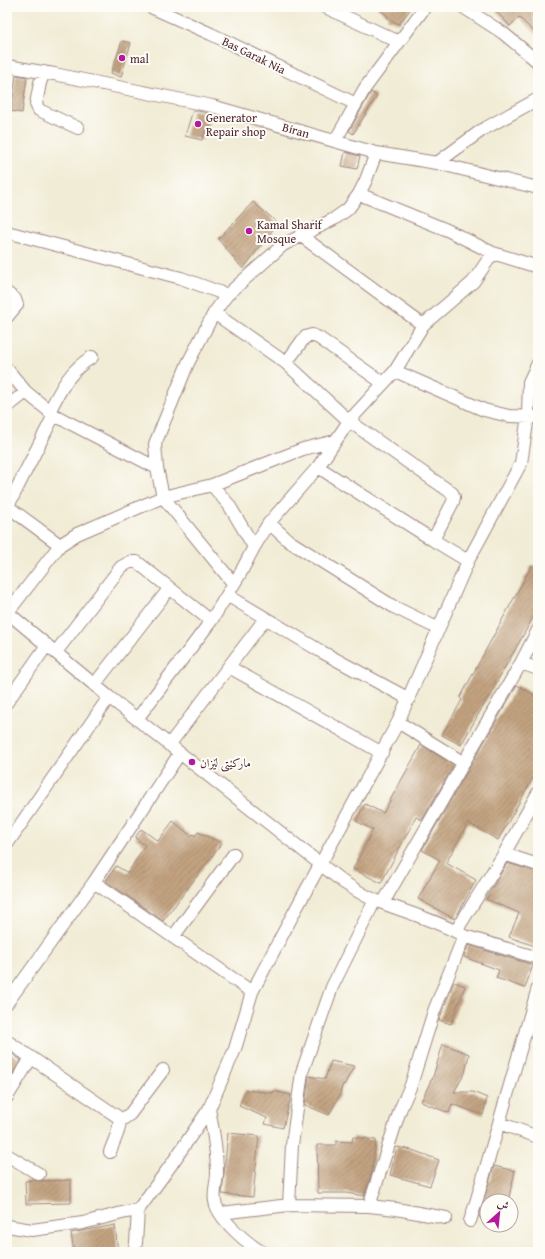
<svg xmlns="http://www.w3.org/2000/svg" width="545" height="1259" font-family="'Gentium Book Plus',Amiri,serif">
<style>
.building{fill:url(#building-hatch)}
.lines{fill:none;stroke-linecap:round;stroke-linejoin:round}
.minor-casing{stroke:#9e8680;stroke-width:14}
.minor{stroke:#fff;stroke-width:12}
.poi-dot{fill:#b5179e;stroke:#fdfcf7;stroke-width:1.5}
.labels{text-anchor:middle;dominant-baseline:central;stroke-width:4;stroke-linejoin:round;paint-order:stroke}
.street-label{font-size:12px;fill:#4a1f2b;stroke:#fdfcf7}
.poi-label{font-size:12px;fill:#4a1f2b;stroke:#fdfcf7;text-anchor:start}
</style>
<defs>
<pattern id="building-hatch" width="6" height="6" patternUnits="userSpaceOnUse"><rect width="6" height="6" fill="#c2a380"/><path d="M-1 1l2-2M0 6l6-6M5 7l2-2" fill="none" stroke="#a08469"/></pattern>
</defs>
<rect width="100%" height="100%" fill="#fdfcf7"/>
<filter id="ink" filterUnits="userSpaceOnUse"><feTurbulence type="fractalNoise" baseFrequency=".025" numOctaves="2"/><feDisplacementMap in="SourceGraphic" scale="8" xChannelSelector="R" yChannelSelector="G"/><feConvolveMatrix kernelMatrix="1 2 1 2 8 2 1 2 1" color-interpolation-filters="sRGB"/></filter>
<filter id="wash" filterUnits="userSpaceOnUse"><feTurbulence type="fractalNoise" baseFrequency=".012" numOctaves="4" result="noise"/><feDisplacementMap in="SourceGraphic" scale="16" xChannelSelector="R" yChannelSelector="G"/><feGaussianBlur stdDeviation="0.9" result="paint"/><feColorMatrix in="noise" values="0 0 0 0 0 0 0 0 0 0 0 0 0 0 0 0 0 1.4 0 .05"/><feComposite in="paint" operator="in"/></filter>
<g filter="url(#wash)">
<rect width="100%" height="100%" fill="#f1ecd5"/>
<g id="blocks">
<path class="building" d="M376 7H412L399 24 387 18 388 16Z
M492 7H531L537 35 519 17 510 26Z
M122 41 131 43 121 77 111 73Z
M16 75 27 77 22 113 11 111Z
M371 92 377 96 353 134 349 131Z
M193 110 212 114 202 140 185 136Z
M345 152 360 156 357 169 342 166Z
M253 202 278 223 243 269 218 239Z
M532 565 538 568V609L461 745 442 735 462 700 460 698 488 646Z
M517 685 538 697V769L498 840 468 823 446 863 476 880 455 919 418 899 440 860 422 850Z
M421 745 454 765 422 820 416 817 381 883 353 869 373 830 356 821 365 804 383 813Z
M173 821 191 836 193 834 195 836 198 832 222 843 163 921 106 881 116 866 128 873 145 845 135 838 141 829 158 841Z
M507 863 538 872V947L509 937 519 913 486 899Z
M468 945 533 965 525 988 496 978 499 970 464 957Z
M454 982 465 986 451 1024 439 1020Z
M443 1044 469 1054 465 1073 454 1092H473L487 1098 483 1115 452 1104 449 1113 421 1102 431 1080H432Z
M7 1050 21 1060 7 1083Z
M331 1061 354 1066 344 1085 343 1084 339 1096 329 1115 305 1105 309 1076 325 1079Z
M245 1090 273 1093V1091L291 1095 283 1128 265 1124 267 1118 239 1106Z
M228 1133 259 1136 253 1197 222 1194Z
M353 1137 376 1140 372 1171 364 1196 346 1193H318L317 1145H336V1141L352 1142Z
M397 1147 412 1150 439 1160 430 1186 390 1175Z
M494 1166 515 1171 508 1201H487V1219L479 1217Z
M35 1180 39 1181 71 1180V1203L26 1204 25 1181Z
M115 1225 118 1252H74L71 1233Z"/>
</g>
</g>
<g filter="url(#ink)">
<use href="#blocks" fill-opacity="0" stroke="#9e8680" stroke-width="1"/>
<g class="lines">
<defs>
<path id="minor" d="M151 7 211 34 356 104
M325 7 399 42
M463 7 503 33 538 62
M7 66 54 74 212 106 376 153 437 163 538 188
M44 72 40 83 36 104 39 110 78 128
M335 141 365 88 425 7
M437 163 482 130 538 99
M359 194 447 230 493 253 538 267
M7 232 181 278 227 295
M300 235 423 325
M7 293 15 299 17 305 7 317
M214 313 286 363 349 421 452 493 454 497 453 502 433 540
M286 363 305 337 312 335 319 338 383 383
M7 369 26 392 54 415 157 468
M395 371 484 410 509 416 538 417
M7 407 26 392
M49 412C61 389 69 371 92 357
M318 467 433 540 468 561
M212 485 229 505 254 547
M7 506 60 545
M8 506 54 415
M269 523 289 541 394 607 439 629
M233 583 163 497 157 468 155 444 188 363 214 313 227 295 283 245 334 219 348 209 359 194 366 180 376 153
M227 595 322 652 409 699
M7 612 109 697 343 882C353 888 364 896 375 900 404 912 437 920 464 936L538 958
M8 612 60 545 77 534 163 497 212 485 303 449 335 441
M56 652 121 567 130 562H137L211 621
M521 663 538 669
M229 667 382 753
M94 685 169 589
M7 702 47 645
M137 719 211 621 240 574 254 547 269 523 318 467 349 421 395 371 423 325 473 282 493 253
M398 722 464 763
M169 745 265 619
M7 844 109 697
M504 854 538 865
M94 882 252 992
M383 903 521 663 538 630
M456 931 504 854 538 793
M173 937 234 854
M7 1003 94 882 180 753
M7 1041 118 1117C123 1126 113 1142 110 1152
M7 1097 31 1058
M209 1109C213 1130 217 1151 217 1173 217 1182 213 1192 215 1201 217 1218 248 1244 262 1252
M120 1121 130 1114 163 1070
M499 1123 538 1137
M7 1155 39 1174
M289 1205 292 1145 302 1072 332 987 375 900
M369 1206 400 1110 411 1085 434 1011 464 936
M221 1213 289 1205 369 1206 396 1209 446 1218
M470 1221 477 1199 538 988
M7 1226 32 1230 83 1223 126 1212 138 1210
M134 1252 136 1243 138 1210 171 1165 209 1109 235 1049 252 992 297 907 398 722 468 561 521 463 528 416 529 382 538 363"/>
</defs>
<use href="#minor" class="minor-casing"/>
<use href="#minor" class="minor"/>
</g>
</g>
<g class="poi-dot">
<circle cx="122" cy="58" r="4"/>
<circle cx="198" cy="124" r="4"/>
<circle cx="249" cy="231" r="4"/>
<circle cx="192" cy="762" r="4"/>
</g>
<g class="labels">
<g class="street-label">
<text transform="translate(254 55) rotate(26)">Bas Garak Nia</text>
<text transform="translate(296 130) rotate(16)">Biran</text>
</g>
<g class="poi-label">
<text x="130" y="58">mal</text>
<text x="206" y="117">Generator<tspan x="206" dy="14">Repair shop</tspan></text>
<text x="257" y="224">Kamal Sharif<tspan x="257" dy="14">Mosque</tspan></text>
<text x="200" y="762">مارکێتی لێزان</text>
</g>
</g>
<rect width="545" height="1259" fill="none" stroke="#fdfcf7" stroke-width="24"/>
<g transform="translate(499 1213) rotate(27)"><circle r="19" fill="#fdfcf7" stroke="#b5a4a5"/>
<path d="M0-3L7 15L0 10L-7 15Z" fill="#b5179e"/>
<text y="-6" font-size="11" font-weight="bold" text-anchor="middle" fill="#4a1f2b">ش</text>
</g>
</svg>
